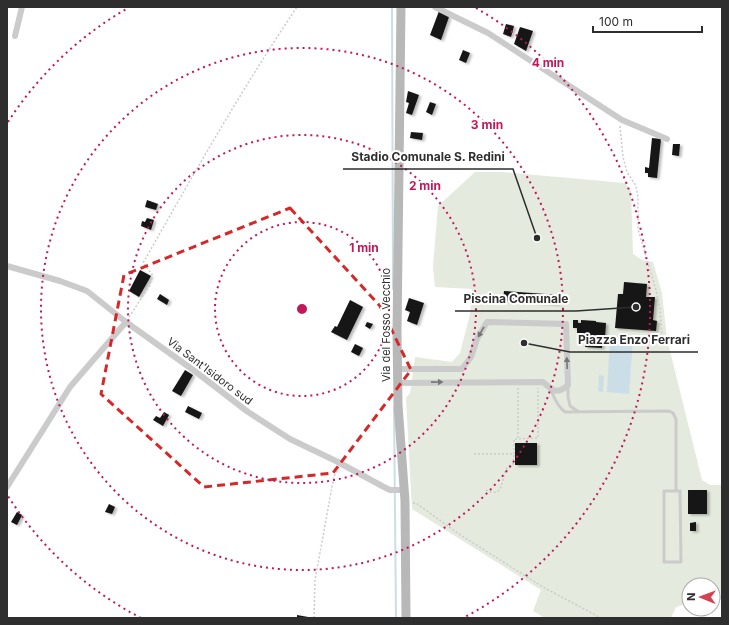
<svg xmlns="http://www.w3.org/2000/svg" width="729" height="625" font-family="Inter,sans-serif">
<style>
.green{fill:#e4eadd}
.water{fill:#cbdee8}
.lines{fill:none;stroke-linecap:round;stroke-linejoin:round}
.stream{stroke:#cbdee8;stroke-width:2}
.building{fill:#151515;filter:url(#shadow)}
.path{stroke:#cbcbcb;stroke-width:1.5;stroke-dasharray:2 2;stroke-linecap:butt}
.lane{stroke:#cbcbcb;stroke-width:3}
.street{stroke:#cbcbcb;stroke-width:6}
.secondary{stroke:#b8b8b8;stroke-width:9}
.oneway{fill:#757575}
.marked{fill:none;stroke:#d62828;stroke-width:3;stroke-dasharray:8 5;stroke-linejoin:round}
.ring{fill:none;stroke:#c2185b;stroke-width:2;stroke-dasharray:2 4}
.labels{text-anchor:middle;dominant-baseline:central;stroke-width:4;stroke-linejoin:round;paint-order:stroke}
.street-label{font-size:11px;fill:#2e2e2e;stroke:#fff}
.centre{fill:#c2185b;stroke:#fff;stroke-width:2}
.ring-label{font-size:12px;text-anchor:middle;font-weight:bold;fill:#c2185b;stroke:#fff;stroke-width:4;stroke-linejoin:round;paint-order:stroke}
.leader{fill:none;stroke:#2e2e2e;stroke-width:1.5}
.callout-dot{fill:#2e2e2e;stroke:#fff;stroke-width:1.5}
.callout-label{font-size:12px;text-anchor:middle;font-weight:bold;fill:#2e2e2e;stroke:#fff;stroke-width:4;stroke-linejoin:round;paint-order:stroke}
</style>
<defs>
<filter id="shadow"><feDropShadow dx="2.5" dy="1.5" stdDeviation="1" flood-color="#0004"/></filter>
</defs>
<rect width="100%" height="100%" fill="#fff"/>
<path class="green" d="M475 172H501L625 183 631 191 633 254 642 260 653 262 662 293 667 339 702 480 710 485H722V600H713V585H689V603L676 607 671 618H545L533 611 541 590 412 509 406 398 410 393 415 357 452 362 460 353 470 314 472 289 435 287 433 267 438 206Z"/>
<path class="water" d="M610 338 633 340 629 394 607 392Z
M599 375 604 376 603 392 598 391Z"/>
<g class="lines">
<path class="stream" d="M392 7 393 289
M394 407 396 618"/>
</g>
<path class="building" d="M439 11 449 17 441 40 430 35Z
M506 24 514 26 511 37 503 34Z
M520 27 533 31 526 51 514 44Z
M463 50 470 53 466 63 459 60Z
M408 91 419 95 412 115 406 113 409 103 406 102Z
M430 102 436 104 432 115 426 112Z
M411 132 423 133 422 140 410 138Z
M652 138 661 139 657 178 648 177V173H645V167L649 168Z
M673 144H680L679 156 672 155Z
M147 200 158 204 156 210 145 207Z
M147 218 154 220 151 230 141 226 142 221 145 222Z
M140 270 151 276 139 297 129 291Z
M624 282 647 284 646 297H655L653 320 657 321 656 331 615 328 618 294H623Z
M504 291 559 295 558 304 503 300Z
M160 294 169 300 167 305 157 299Z
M409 298 424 303 417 325 407 321 410 312 405 310Z
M350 300 363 307 347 340 331 332 335 326 337 327Z
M573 320H578V323H581V320L596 321V322L606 323 605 339H602V348L585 347 586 340 581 339V333H577V328H573Z
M367 322 373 324 370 329 365 326Z
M355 344 363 348 359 356 351 352Z
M185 370 193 375 181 396 172 391Z
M188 406 202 413 199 419 185 412Z
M164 412 169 415 163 426 153 420 156 416 160 418Z
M515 443H537V465H515Z
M688 490H707V514H688Z
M109 504 115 507 112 514 105 512Z
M17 512 22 515 17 525 11 522Z
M696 522V531H690V523Z
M297 615 308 617V618H297Z"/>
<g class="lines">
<path class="path" d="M620 126 623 157 627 172 636 186 638 197V229L656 290 660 309 662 335
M129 317 150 285 152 274 143 263C192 177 241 90 297 7
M518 388V438
M474 454H514V439L538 438V388
M486 490C506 500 500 475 508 467 510 465 510 465 513 464L514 454
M413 503H416L459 534 543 587 601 618
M314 618 315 580 334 476 339 469"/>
<path class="lane" d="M568 385V397L570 406 579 412
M551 390C554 398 558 407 565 412L669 411 673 413 676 419V491H680L681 562H664V491H676"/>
<path class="street" d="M435 7 488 33 622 120 667 139
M15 36 22 7
M7 266 60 281 87 291 126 322 196 372 248 412 290 439 338 462 382 486 390 490H404
M398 369H462L471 357 477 339 487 322 566 324 568 385C557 395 553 391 543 382L398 383
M7 487 70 387 126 322"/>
<path class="secondary" d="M401 7 397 333 398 405 405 501 406 618"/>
</g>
<defs><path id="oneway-solid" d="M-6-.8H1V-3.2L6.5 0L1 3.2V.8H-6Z"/></defs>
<g class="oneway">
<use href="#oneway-solid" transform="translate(481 332) rotate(120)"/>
<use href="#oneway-solid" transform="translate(567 363) rotate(-92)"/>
<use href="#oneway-solid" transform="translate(437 382) rotate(-1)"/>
</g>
<path class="marked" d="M290 208 380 306 411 370 333 473 204 487 101 394 124 275Z"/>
<g class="ring">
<circle cx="302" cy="309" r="87"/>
<circle cx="302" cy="309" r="174"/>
<circle cx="302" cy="309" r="261"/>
<path d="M141 618A348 348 0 0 1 8 496M8 122A348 348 0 0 1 128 8M476 8A348 348 0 0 1 463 618"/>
</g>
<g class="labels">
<g class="street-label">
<text transform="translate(386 325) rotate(-90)">Via del Fosso Vecchio</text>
<text transform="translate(210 371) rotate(37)">Via Sant'Isidoro sud</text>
</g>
</g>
<circle cx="302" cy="309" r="6" class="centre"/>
<g class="ring-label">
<text x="548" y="67">4 min</text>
<text x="487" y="129">3 min</text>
<text x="425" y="190">2 min</text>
<text x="364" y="252">1 min</text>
</g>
<path class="leader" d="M537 238L513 169H343M636 307L576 311H455M524 343L570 352H698"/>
<g class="callout-dot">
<circle cx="537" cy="238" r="4"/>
<circle cx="636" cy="307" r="4"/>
<circle cx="524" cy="343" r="4"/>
</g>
<g class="callout-label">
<text x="428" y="161">Stadio Comunale S. Redini</text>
<text x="516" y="303">Piscina Comunale</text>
<text x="634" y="344">Piazza Enzo Ferrari</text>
</g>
<rect width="729" height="625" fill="none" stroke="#2e2e2e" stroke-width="16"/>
<g transform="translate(701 597) rotate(271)"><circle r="19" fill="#ffffff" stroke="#ababab"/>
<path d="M0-3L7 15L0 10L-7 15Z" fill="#d44151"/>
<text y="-6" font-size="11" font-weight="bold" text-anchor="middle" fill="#2e2e2e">N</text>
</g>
<path d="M593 26v6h109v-6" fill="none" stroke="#2e2e2e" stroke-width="2"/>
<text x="599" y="26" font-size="12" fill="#2e2e2e" stroke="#ffffff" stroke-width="3" paint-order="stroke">100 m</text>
</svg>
